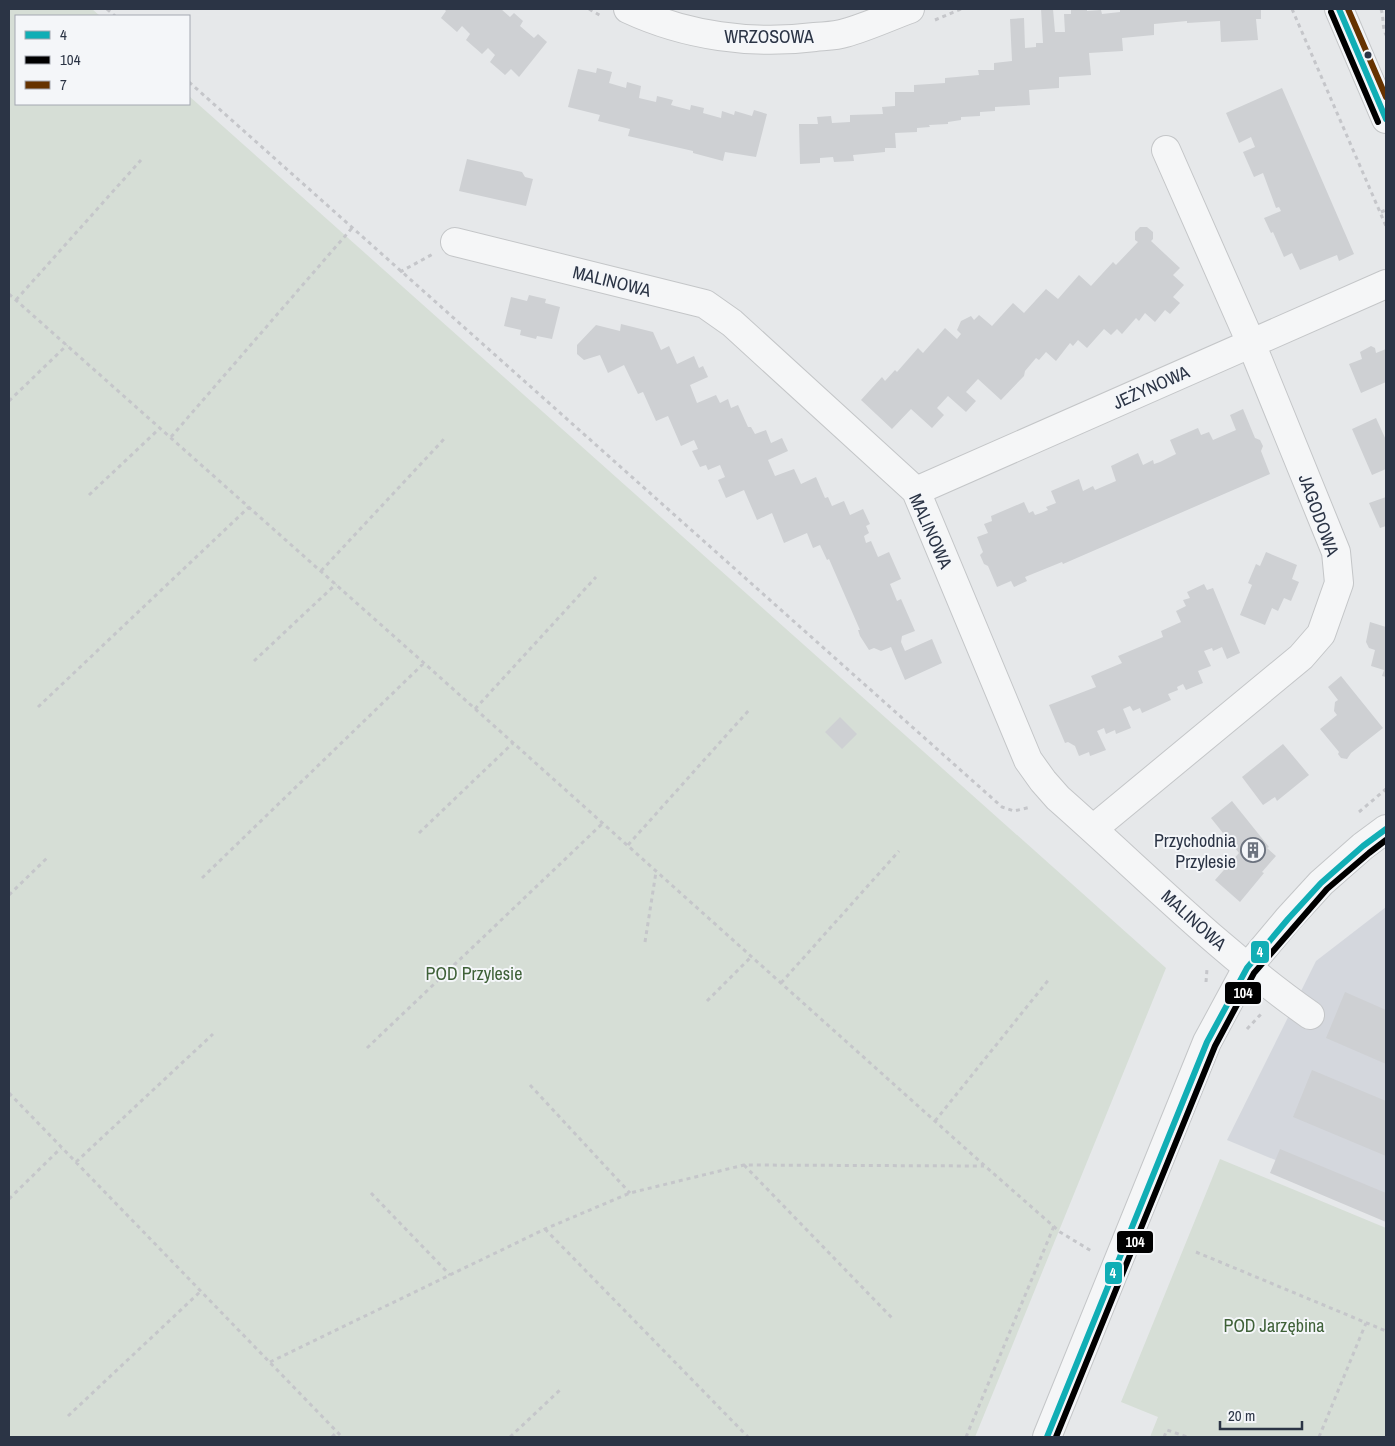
<svg xmlns="http://www.w3.org/2000/svg" width="1395" height="1446" font-family="'Archivo Narrow',sans-serif">
<style>
.built{fill:#d4d7dd}
.green{fill:#d6ded6}
.building{fill:#ced0d3}
.lines{fill:none;stroke-linecap:round;stroke-linejoin:round}
.minor-casing{stroke:#c4c6c8;stroke-width:30}
.path{stroke:#c5c6ca;stroke-width:3;stroke-dasharray:4 4;stroke-linecap:butt}
.minor{stroke:#f5f6f7;stroke-width:28}
.bus-1-casing{stroke:#f4f6f9;stroke-width:10}
.bus-2-casing{stroke:#f4f6f9;stroke-width:10}
.bus-3-casing{stroke:#f4f6f9;stroke-width:10}
.bus-1{stroke:#11aeb5;stroke-width:6}
.bus-2{stroke:#000;stroke-width:6}
.bus-3{stroke:#630;stroke-width:6}
.bus-dot{fill:#2b3445;stroke:#f4f6f9;stroke-width:2}
.labels{text-anchor:middle;dominant-baseline:central;stroke-width:4;stroke-linejoin:round;paint-order:stroke}
.street-label{font-size:18px;fill:#2b3445;stroke:#f4f6f9}
.poi-label{font-size:18px;fill:#2b3445;stroke:#f4f6f9;text-anchor:end}
.park-label{font-size:18px;fill:#3f6138;stroke:#f4f6f9}
.line-badge{stroke:#f4f6f9;stroke-width:2}
.badge-label{font-size:14px;text-anchor:middle;font-weight:bold;fill:#fff}
</style>
<rect width="100%" height="100%" fill="#e6e8ea"/>
<path class="built" d="M1386 907V1206L1227 1140 1316 961Z"/>
<path class="green" d="M9 9H92L100 16H16V104H189V96L1166 968 975 1437H9Z
M1220 1159 1386 1228V1437H1150L1158 1417 1121 1402Z"/>
<path class="building" d="M444 9H501L510 17 514 13 523 21 520 26 534 38 538 34 547 42 519 77 511 69 505 75 490 62 495 55 488 48 482 54 466 40 470 34 462 26 457 32 441 18 446 11Z
M1041 9H1053L1055 32H1065L1064 14H1071V9H1087V11L1101 10 1102 14 1120 12V9H1261V19H1256L1258 40 1221 42 1220 21 1187 23V21L1154 24V35L1122 38 1123 51 1089 53 1091 75 1059 77V88L1029 90 1030 105 995 107V111L980 112V116L961 117V120L948 122V124L929 125 930 127 917 128V132L895 133 896 148H885V152L853 155 854 161 834 162 833 157 820 158V163L800 164 799 124H818L817 117 831 116 832 123 850 122V115L883 114 882 107 895 106V92H914V85L945 83V78L979 75 978 70H994V63L1012 61 1010 19 1024 18 1025 48 1036 47V43H1043Z
M597 68 612 72 609 83 626 88 627 82 641 86 639 98 656 102 657 96 673 100 671 105 690 110 691 105 704 108 703 113 721 118 722 111 734 115 735 111 752 116 754 110 767 114 756 157 725 152 723 161 693 153V151L628 136 630 129 598 121 600 115 568 107 578 69 596 73Z
M1282 88 1354 254 1339 261 1337 255 1300 270 1292 253 1284 257 1273 232 1271 233 1264 218 1281 211 1279 207 1276 208 1263 173 1254 177 1243 152 1255 147 1251 137 1239 143 1226 113Z
M467 159 522 172 525 177 533 179 526 206 459 191Z
M1140 227H1147L1153 232V239L1151 241 1180 268 1173 275 1184 285 1173 297 1180 303 1170 314 1165 310 1155 322 1145 313 1139 321 1136 318 1122 334 1117 329 1111 335 1104 329 1087 348 1078 340 1073 346 1070 343 1056 361 1046 352 1039 360 1036 358 1025 371 1024 376 1001 400 978 379 966 392 976 401 966 412 948 396 937 408 944 415 932 428 911 409 892 429 861 400 882 377 885 381 895 370 897 372 918 348 923 353 945 328 957 339 961 334 957 330 961 321 971 316 974 320 979 315 992 326 1013 303 1024 313 1046 289 1058 299 1079 275 1091 286 1113 262 1116 265 1138 242 1135 240V232Z
M529 295 546 299 545 303 560 307 552 339 537 336 536 339 520 335 521 330 504 326 511 297 527 301Z
M621 324 653 332 661 350 669 346 677 364 694 356 699 368 703 366 708 377 690 385 697 403 716 395 720 403 728 399 731 408 738 405 748 427H751L755 434 766 430 771 443 782 438 788 451 768 460 775 476 794 469 801 484 816 477 825 498 828 497 832 506 844 501 850 515 863 509 870 524 866 526 869 533 864 536 866 543 871 541 878 557 889 552 901 579 890 584 897 601 901 599 915 631 902 636 901 642 905 651 932 639 942 663 905 680 891 647 881 651 874 648 869 650 860 636 858 630H860L829 559 827 560 820 545 813 548 807 533 784 543 772 513 757 520 744 490 726 498 718 480 725 477 720 465 708 470 706 465 700 467 692 451 698 449 694 440 681 446 668 416 656 421 643 392 638 394 624 365 608 373 600 355 584 360 577 354V345L596 325 620 331Z
M1371 346 1375 348 1376 353 1386 349V382L1361 393 1349 364 1362 359 1360 352Z
M1243 409 1255 438 1260 440 1263 446 1261 451 1270 474 1063 564 1062 562 1025 577 1027 581 1014 587 1011 581 997 587 988 566 984 564 980 555 983 552 977 537 988 533 984 524 992 521 991 516 1024 502 1029 513 1033 511 1035 515 1041 513 1048 510 1046 507 1056 503 1051 491 1079 479 1083 491 1093 486 1095 490 1116 481 1111 466 1138 453 1143 465 1153 460 1154 464 1160 462 1176 454 1170 440 1198 428 1201 435 1209 432 1213 440 1236 430 1230 415Z
M1376 418 1386 440V469L1372 475 1352 429Z
M1386 497V526L1380 528 1369 503Z
M1266 552 1297 565 1292 579 1299 582 1291 601 1284 598 1278 611 1272 608 1265 625 1240 615 1252 585 1248 583 1256 564 1260 566Z
M1204 584 1207 590 1213 588 1240 653 1227 659 1222 647 1213 651 1212 648 1204 651 1211 666 1198 671 1203 683 1186 690 1183 684 1177 687 1178 690 1168 694 1171 700 1142 713 1140 708 1133 711 1130 706 1123 709 1131 728 1116 734 1115 730 1106 734 1104 728 1097 731 1106 750 1090 756 1089 752 1079 756 1075 746 1068 742 1065 743 1049 705 1096 687 1091 676 1122 663 1118 656 1163 637 1161 631 1181 622 1176 611 1186 606 1183 600 1190 598 1187 592Z
M1370 622 1386 627V677L1382 676 1384 670 1371 666 1375 650 1369 648 1366 642Z
M1341 676 1383 728 1351 753 1347 759 1341 758 1338 754 1339 752 1320 729 1337 715 1334 711 1335 702 1338 700 1328 687Z
M840 717 857 734 842 749 825 732Z
M1283 744 1309 775 1277 801 1275 797 1263 805 1242 777Z
M1232 801 1269 847 1267 848 1276 856 1262 872 1264 873 1240 902 1215 880 1239 853 1211 818Z
M1345 992 1386 1010V1064L1326 1038Z
M1312 1070 1386 1101V1156L1293 1117Z
M1280 1149 1386 1193V1222L1270 1173Z"/>
<g class="lines">
<defs>
<path id="minor" d="M628 9C686 36 752 45 815 37 825 36 836 36 845 33 867 27 888 17 910 9
M1339 9 1386 119
M455 242 705 304 732 323 916 491 1028 760 1043 781 1058 798C1141 871 1219 951 1310 1015
M916 491 1386 284
M1093 829 1301 657 1321 634 1339 583 1336 552 1251 343 1166 150
M1047 1437 1207 1042 1247 968 1288 919 1321 883 1363 846 1386 829"/>
</defs>
<use href="#minor" class="minor-casing"/>
<path class="path" d="M107 9 115 16
M589 9 601 16
M1292 9 1386 226
M1381 9C1384 18 1382 27 1386 35
M935 20 961 9
M189 82 1002 807 1014 811 1031 807
M1381 212 1386 210
M400 272 433 254
M9 294 424 663 985 1166 1060 1232 1093 1252
M16 300 141 160
M9 401 67 345
M171 437 352 228
M89 495 160 428
M321 571 445 438
M254 661 336 584
M38 707 249 507
M475 709 596 577
M1359 812 1386 789
M419 833 513 743
M628 845 749 710
M202 878 424 663
M9 895 47 858
M645 942 656 872
M1206 982 1207 969
M781 983 899 851
M707 1001 751 957
M1247 1029 1262 1013
M367 1048 603 823
M530 1085 630 1193
M9 1093 342 1437
M935 1121 1050 978
M76 1162 213 1034
M744 1165 892 1318
M371 1193 450 1275
M9 1199 61 1148
M545 1229 748 1437
M1196 1252 1386 1331
M270 1362 545 1229 630 1193 744 1165 984 1166
M68 1416 201 1291
M332 1437 337 1432
M510 1437 560 1390
M966 1437 1054 1226
M1164 1437 1167 1430 1187 1437
M1319 1437 1366 1323"/>
<use href="#minor" class="minor"/>
<defs>
<path id="bus-1" d="M1339 9 1386 119
M1047 1437 1207 1042 1247 968 1288 919 1321 883 1363 846 1386 829"/>
<path id="bus-2" d="M1331 12 1378 122
M1056 1437 1215 1046 1254 973 1327 889 1369 853 1386 840"/>
<path id="bus-3" d="M1348 9 1386 97"/>
</defs>
<use href="#bus-1" class="bus-1-casing"/>
<use href="#bus-2" class="bus-2-casing"/>
<use href="#bus-3" class="bus-3-casing"/>
<use href="#bus-1" class="bus-1"/>
<use href="#bus-2" class="bus-2"/>
<use href="#bus-3" class="bus-3"/>
</g>
<defs>
<symbol id="building-ring" viewBox="-11 -11 22 22"><circle r="9.5" fill="#f4f6f9" stroke="#6c737f" stroke-width="1.5"/><path d="M-4-6H4V6H1V3H-1V6H-4ZM-2.5-4.3h1.7v1.8h-1.7ZM.8-4.3h1.7v1.8H.8ZM-2.5-1h1.7V.8h-1.7ZM.8-1h1.7V.8H.8Z" fill="#6c737f"/></symbol>
</defs>
<g fill-rule="evenodd">
<use href="#building-ring" x="1239" y="836" width="28" height="28"/>
</g>
<circle class="bus-dot" cx="1368" cy="55" r="4.5"/>
<g class="labels">
<g class="street-label">
<text x="769" y="36">WRZOSOWA</text>
<text transform="translate(612 281) rotate(14)">MALINOWA</text>
<text transform="translate(1151 387) rotate(-24)">JEŻYNOWA</text>
<text transform="translate(1319 515) rotate(70)">JAGODOWA</text>
<text transform="translate(931 531) rotate(66)">MALINOWA</text>
<text transform="translate(1194 920) rotate(42)">MALINOWA</text>
</g>
<g class="poi-label">
<text x="1236" y="840">Przychodnia<tspan x="1236" dy="21">Przylesie</tspan></text>
</g>
<g class="park-label">
<text x="474" y="973">POD Przylesie</text>
<text x="1274" y="1325">POD Jarzębina</text>
</g>
</g>
<g class="line-badge">
<rect x="1250" y="940" width="20" height="24" rx="5" fill="#11aeb5"/>
<rect x="1224" y="981" width="38" height="24" rx="5" fill="#000"/>
<rect x="1116" y="1230" width="38" height="24" rx="5" fill="#000"/>
<rect x="1104" y="1261" width="19" height="24" rx="5" fill="#11aeb5"/>
</g>
<g class="badge-label">
<text x="1260" y="957">4</text>
<text x="1243" y="998">104</text>
<text x="1135" y="1247">104</text>
<text x="1113" y="1278">4</text>
</g>
<rect width="1395" height="1446" fill="none" stroke="#2b3445" stroke-width="20"/>
<rect x="15" y="15" width="175" height="90" fill="#f4f6f9" stroke="#a4a8b1"/>
<rect x="25" y="31" width="25" height="8" fill="#11aeb5" stroke="#a4a8b1"/>
<text x="60" y="40" font-size="15" fill="#2b3445">4</text>
<rect x="25" y="56" width="25" height="8" fill="#000000" stroke="#a4a8b1"/>
<text x="60" y="65" font-size="15" fill="#2b3445">104</text>
<rect x="25" y="81" width="25" height="8" fill="#663300" stroke="#a4a8b1"/>
<text x="60" y="90" font-size="15" fill="#2b3445">7</text>
<path d="M1220 1421v8h82v-8" fill="none" stroke="#2b3445" stroke-width="2.5"/>
<text x="1228" y="1421" font-size="15" fill="#2b3445" stroke="#f4f6f9" stroke-width="4" paint-order="stroke">20 m</text>
</svg>
